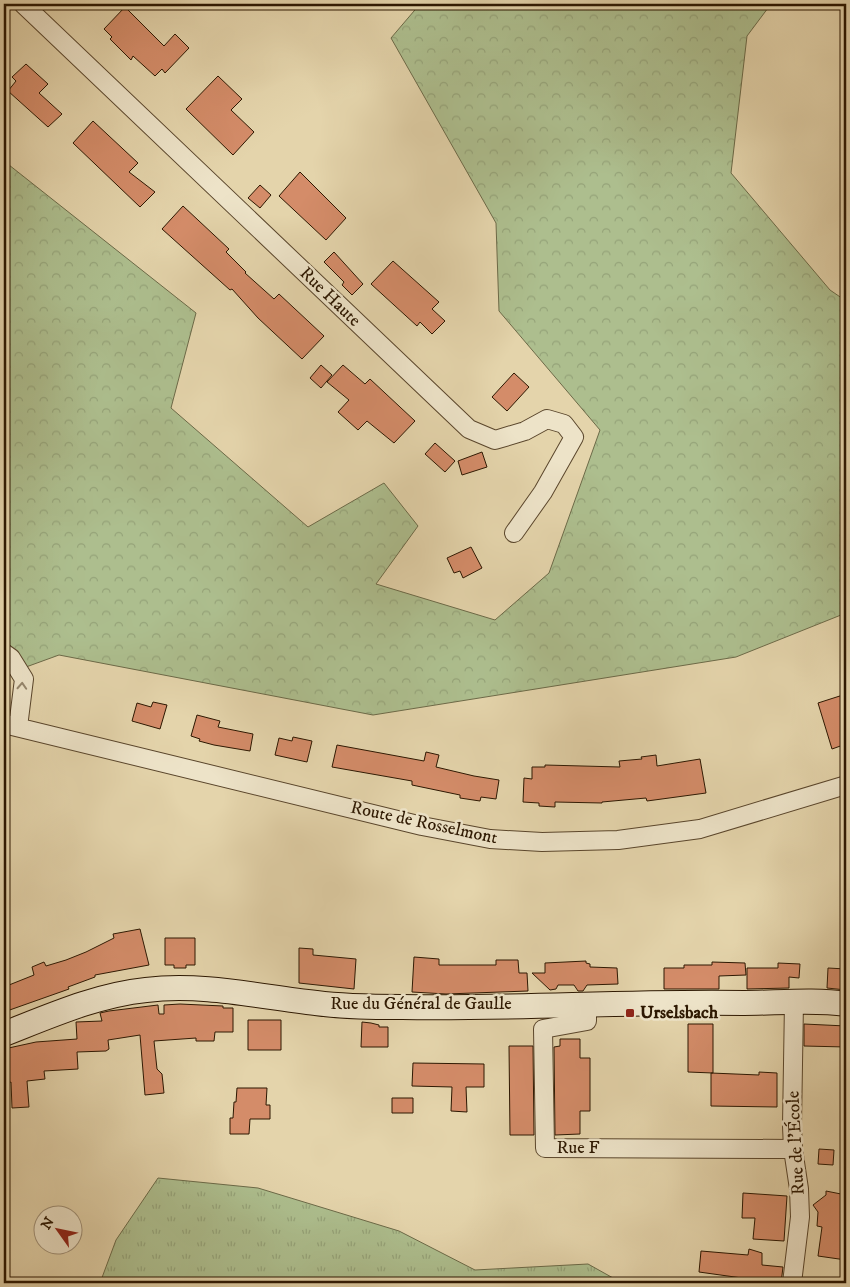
<svg xmlns="http://www.w3.org/2000/svg" width="850" height="1287" font-family="'IM FELL DW Pica',serif">
<style>
.grass{fill:url(#grass-tufts);stroke:#6c6a48}
.forest{fill:url(#forest-crowns);stroke:#6c6a48}
.building{fill:#d48c69;stroke:#2c1701}
.lines{fill:none;stroke-linecap:round;stroke-linejoin:round}
.minor-casing{stroke:#5a462c;stroke-width:20}
.secondary-casing{stroke:#2c1701;stroke-width:26}
.minor{stroke:#ede3c8;stroke-width:18}
.secondary{stroke:#ede3c8;stroke-width:24}
.oneway{stroke:#96876e}
.poi-dot{fill:#8f2418;stroke:#ede3c8;stroke-width:2}
.labels{text-anchor:middle;dominant-baseline:central;stroke-width:5;stroke-linejoin:round;paint-order:stroke}
.street-label{font-size:18px;fill:#2c1701;stroke:#ede3c8}
.poi-label{font-size:18px;font-weight:bold;fill:#2c1701;stroke:#ede3c8;text-anchor:start}
</style>
<defs>
<pattern id="grass-tufts" width="24" height="20" patternUnits="userSpaceOnUse" patternTransform="scale(1.25)"><rect width="24" height="20" fill="#adbe8e"/><path d="M3 7l-1-3M5 7V3M7 7l1-3M15 17l-1-3M17 17v-4M19 17l1-3" fill="none" stroke="#95a379"/></pattern>
<pattern id="forest-crowns" width="20" height="18" patternUnits="userSpaceOnUse" patternTransform="scale(1.25)"><rect width="20" height="18" fill="#adbe8e"/><path d="M2 6a3 3 0 1 1 6 0M12 15a3 3 0 1 1 6 0" fill="none" stroke="#95a379"/></pattern>
</defs>
<rect width="100%" height="100%" fill="#e4d4ab"/>
<filter id="stains"><feTurbulence type="fractalNoise" baseFrequency=".004" numOctaves="4"/><feColorMatrix values="0 0 0 0 .2 0 0 0 0 .09 0 0 0 0 .02 0 0 0 .5 -.17"/></filter>
<radialGradient id="worn" r=".72"><stop offset=".6" stop-color="#630" stop-opacity="0"/><stop offset="1" stop-color="#630" stop-opacity=".3"/></radialGradient>
<path class="grass" d="M158 1178 258 1188 399 1231 475 1270 588 1264 622 1283H100L116 1240Z"/>
<path class="forest" d="M420 4H771L747 36 731 173 830 290 846 301V613L736 657 373 715 59 655 4 675V161L196 313 171 408 308 527 384 483 418 526 376 584 495 620 549 573 600 430 499 311 496 223 391 38Z"/>
<path class="building" d="M125 7 164 46 175 34 189 48 165 73 162 69 155 76 133 56 131 60 110 39 112 37 104 29Z
M26 64 48 84 39 93 62 114 48 127 8 91 16 81 12 77Z
M218 76 242 99 231 110 254 132 233 155 186 109Z
M93 121 138 163 129 172 155 192 140 207 73 143Z
M300 172 346 218 326 240 279 196Z
M260 185 271 195 260 208 248 198Z
M183 206 229 249 226 252 246 272 245 273 274 299 279 294 324 336 302 359 258 318 232 289 230 290 162 229Z
M334 252 363 284 352 295 342 285 344 282 324 262Z
M393 261 439 302 432 309 445 321 432 334 420 322 417 326 371 284Z
M321 365 332 375 321 388 310 378Z
M343 365 365 384 370 379 415 421 394 443 367 421 358 430 338 412 349 400 327 382Z
M514 373 529 387 507 411 492 397Z
M435 443 455 461 445 472 425 454Z
M482 452 487 467 462 475 458 461Z
M471 547 482 568 463 578 460 571 454 573 447 558Z
M846 694V744L832 749 818 703Z
M153 702 167 705 160 729 132 721 137 703 151 707Z
M197 715 220 721 218 727 253 734 250 751 214 745 199 741 200 739 191 736Z
M293 737 312 741 307 762 275 755 279 738 292 741Z
M337 745 424 761 426 752 439 755 436 767 474 776 499 780 496 799 481 797 480 801 460 798V795L412 785V781L332 767Z
M656 755 657 766 700 759 706 793 647 801 646 798 602 802V803L555 802V807L539 806V803L523 802 524 778 532 779V767H545V765L620 767 619 761 642 759 641 757Z
M140 929 149 965 95 975V977L68 987 69 989 4 1012V987L34 975 32 967 44 962 46 966 66 960 86 952 114 938 113 934Z
M165 938H195V965H186V968H174V965H165Z
M299 948 313 949V955L356 959 354 989 299 983Z
M414 957 439 959V965H496V960H518L519 973H527L528 991 446 994 412 992Z
M586 961V963L590 964V967L617 968 618 984 587 985 583 991H578L574 985H558L556 989 550 990 532 973H545V963Z
M712 962 745 963 746 975 719 976V989H664V968H684V965H712Z
M778 963 800 964 799 978 789 977V988L747 989V968H778Z
M828 968 846 969V990L827 988Z
M180 1004 223 1006V1008H233V1032H215L214 1041H196V1038L154 1041 157 1069 162 1074 164 1093 145 1095 140 1035 108 1040 109 1049 106 1051 77 1052 78 1069 44 1071 45 1079 27 1081 29 1107 12 1108 11 1082 4 1084V1049L36 1042 77 1039 76 1022 102 1021 100 1013 109 1011 158 1005 159 1014H164V1005Z
M248 1020H281V1050H248Z
M362 1022 371 1023 379 1025V1027H388V1047H361Z
M688 1024H713V1073L688 1072Z
M804 1024 846 1026V1047L804 1046Z
M560 1039H580V1058H590V1111H580V1134L555 1135 554 1047 560 1046Z
M509 1046H533L534 1135H510Z
M413 1063 484 1064V1087H466L467 1112 451 1111 452 1087 412 1086Z
M759 1072 777 1073V1107L711 1106V1073L759 1075Z
M237 1088H267L266 1105H270V1119H250L249 1134H230V1118H233L234 1102H236Z
M392 1098H413V1113H392Z
M819 1149 834 1150 833 1165 818 1164Z
M826 1191 846 1195 843 1225H846V1260L818 1256 822 1227 817 1226 818 1212 813 1205 826 1195Z
M743 1193 787 1196 784 1241 753 1239 755 1218H742Z
M749 1249 762 1253V1265L783 1267 781 1283H741L742 1278 699 1272 701 1251 748 1255Z"/>
<g class="lines">
<defs>
<path id="minor" d="M23 4 469 429 495 440 525 431 547 419 564 424 574 437 543 492 514 533
M4 653 11 658 24 679 18 727
M4 724 422 826 490 839 542 842 618 840 700 829 846 785
M587 1004V1021L543 1029 545 1148 793 1149
M792 1283 800 1217 799 1189 793 1149 792 1126 794 1002"/>
<path id="secondary" d="M4 1034C50 1016 97 995 146 990 203 983 260 997 316 1003 345 1007 373 1007 402 1007 516 1009 630 1001 744 1003 776 1003 815 999 846 1004"/>
</defs>
<use href="#minor" class="minor-casing"/>
<use href="#secondary" class="secondary-casing"/>
<use href="#minor" class="minor"/>
<use href="#secondary" class="secondary"/>
</g>
<defs><path id="oneway-chevron" d="M-2-3.5L2.5 0L-2 3.5" fill="none" stroke-width="1.6" stroke-linecap="round" stroke-linejoin="round" transform="scale(1.25)"/></defs>
<use class="oneway" href="#oneway-chevron" transform="translate(22 686) rotate(-87)"/>
<rect class="poi-dot" x="625" y="1008" width="10" height="10" rx="2.5"/>
<g class="labels">
<g class="street-label">
<text transform="translate(330 297) rotate(44)">Rue Haute</text>
<text transform="translate(424 823) rotate(12)">Route de Rosselmont</text>
<text x="421" y="1004">Rue du Général de Gaulle</text>
<text transform="translate(796 1143) rotate(-93)">Rue de l'École</text>
<text x="578" y="1148">Rue F</text>
</g>
<g class="poi-label">
<text x="640" y="1013">Urselsbach</text>
</g>
</g>
<rect width="850" height="1287" fill="none" stroke="#e4d4ab" stroke-width="20"/>
<rect x="5" y="5" width="840" height="1277" fill="none" stroke="#2c1701" stroke-width="2.5"/>
<rect x="10" y="10" width="830" height="1267" fill="none" stroke="#2c1701"/>
<g transform="translate(58 1230) rotate(303)"><circle r="24" fill="#ede3c8" stroke="#a09178"/>
<path d="M0-4L9 19L0 12L-9 19Z" fill="#8f2418"/>
<text y="-8" font-size="14" font-weight="bold" text-anchor="middle" fill="#2c1701">N</text>
</g>
<rect width="100%" height="100%" filter="url(#stains)"/>
<rect width="100%" height="100%" fill="url(#worn)"/>
</svg>
